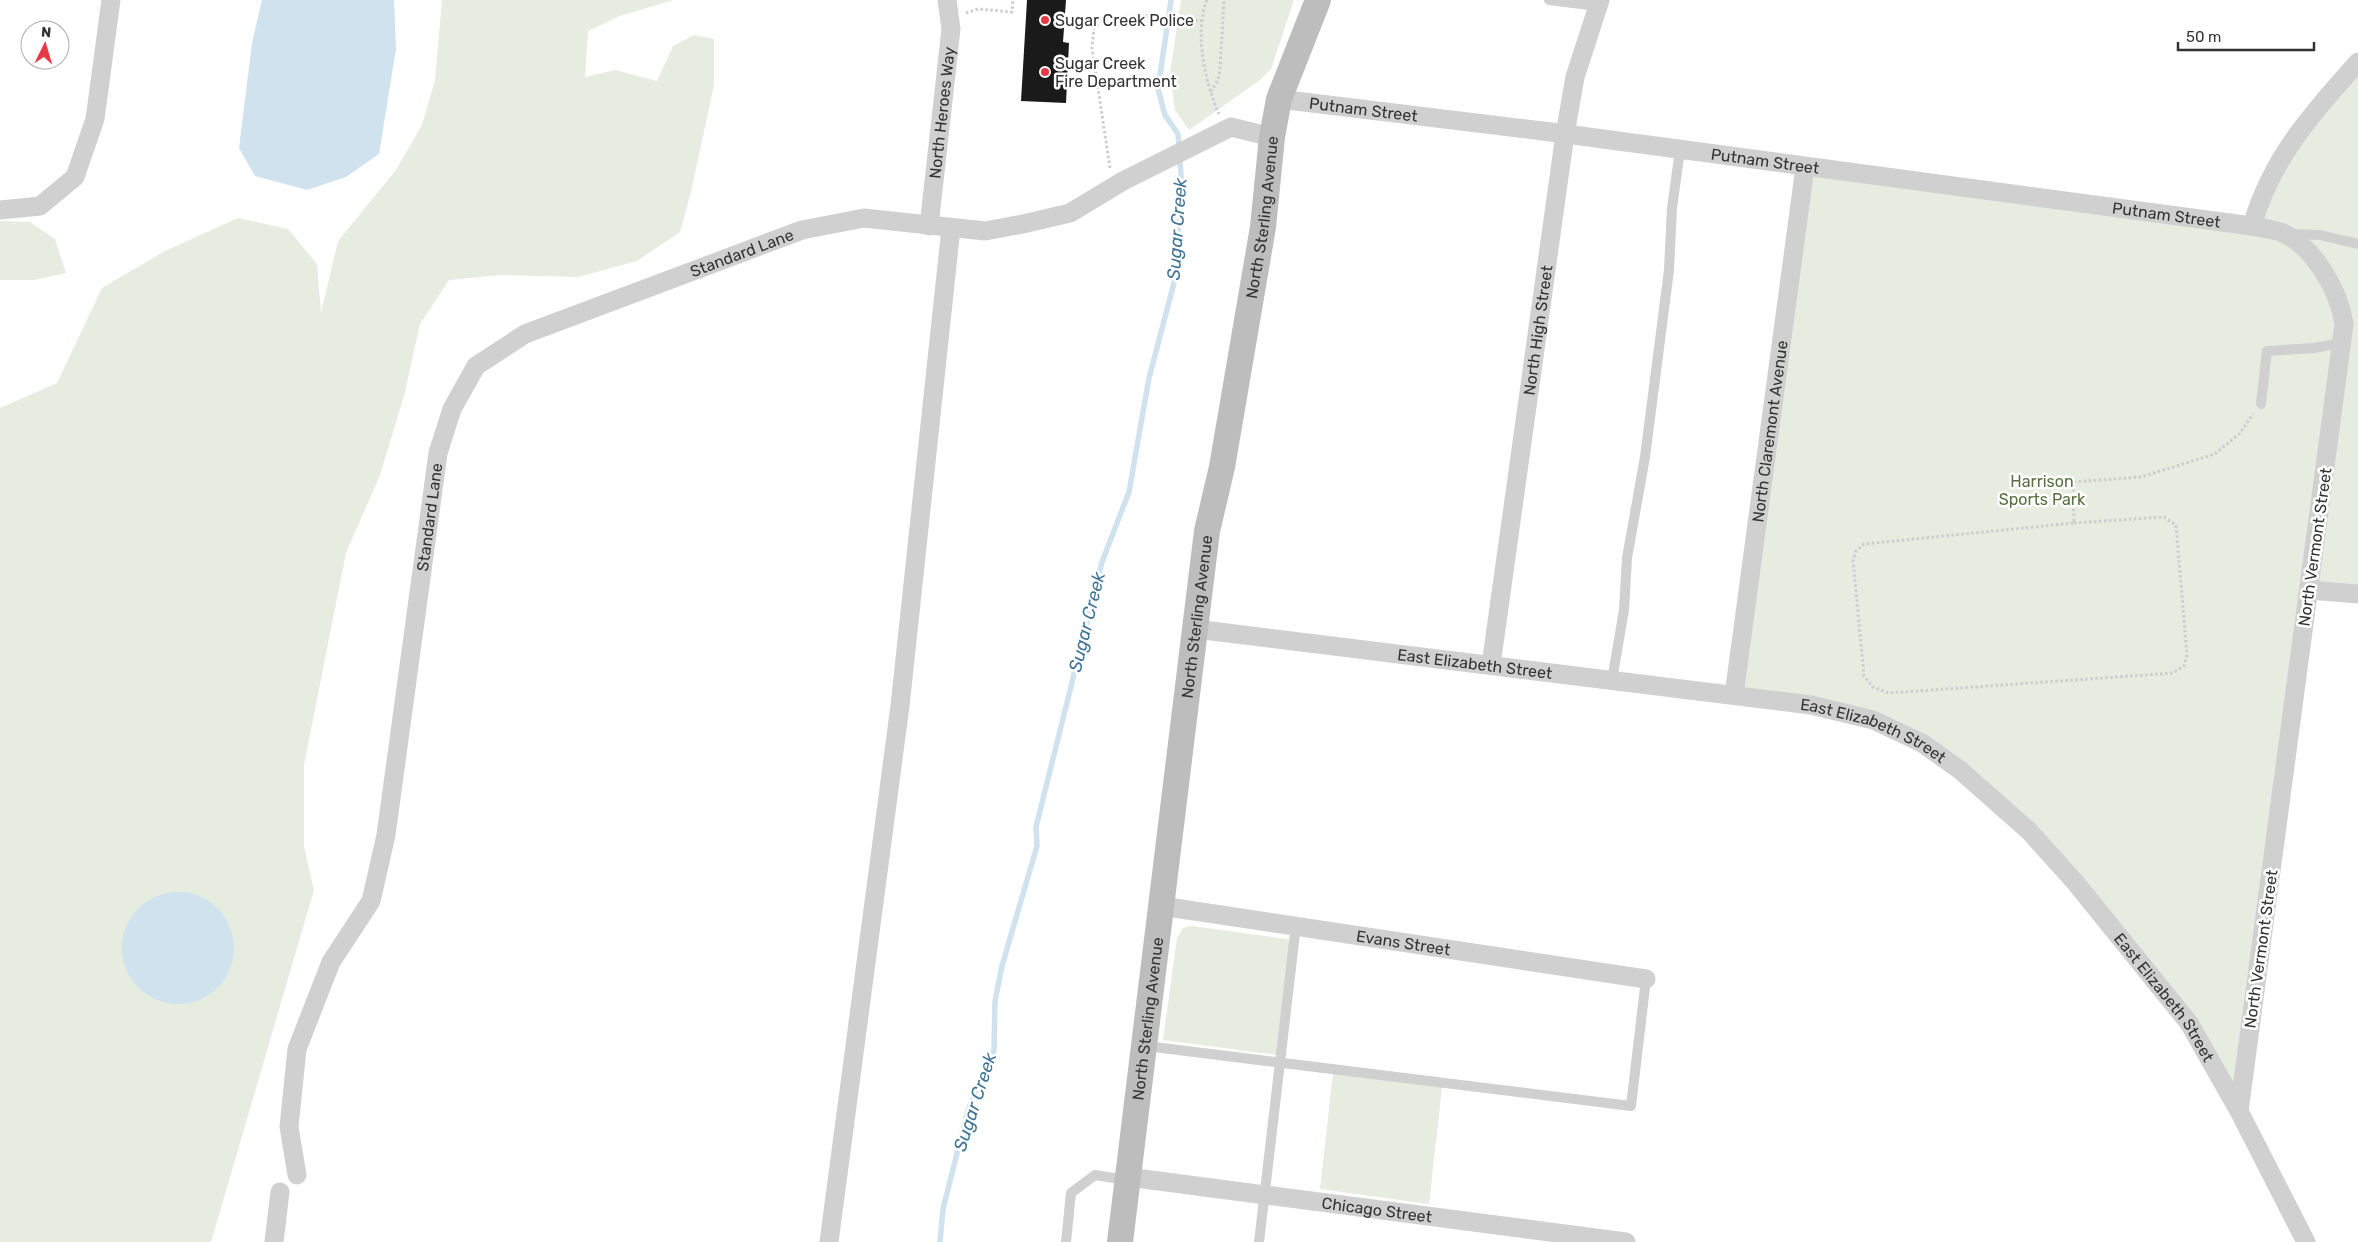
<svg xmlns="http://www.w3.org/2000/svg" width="2358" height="1242" font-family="Rubik,sans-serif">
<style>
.green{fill:#e6ecdf}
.water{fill:#cfe2ee}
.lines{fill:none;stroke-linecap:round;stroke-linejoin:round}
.stream{stroke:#cfe2ee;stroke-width:5.5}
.building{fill:#1a1a1a}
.path{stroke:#cdcdcd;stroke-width:3;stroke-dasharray:2.5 2.5;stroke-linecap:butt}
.service{stroke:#d0d0d0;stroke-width:10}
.minor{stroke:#d0d0d0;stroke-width:19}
.secondary{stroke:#bdbdbd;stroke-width:26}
.poi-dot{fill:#e63946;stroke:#fff;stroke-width:2}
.labels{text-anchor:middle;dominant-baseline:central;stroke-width:5;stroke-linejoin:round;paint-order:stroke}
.poi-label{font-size:16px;fill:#333;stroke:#fff;text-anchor:start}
.street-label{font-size:16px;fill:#333;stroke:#fff}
.park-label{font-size:16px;fill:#56703f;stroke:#fff}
.water-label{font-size:18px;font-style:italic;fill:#3f7597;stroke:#fff}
</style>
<rect width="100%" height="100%" fill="#fff"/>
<path class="green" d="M442 0H673L620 16 588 31 585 77 615 70 657 81 673 46 694 35 714 39V85L691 192 680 232 637 261 578 277 500 275 449 280 420 324 404 396 380 475 346 553 304 765V847L314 890 211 1242H0V408L57 383 102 288 165 251 238 218 288 229 317 264 321 313 338 241 396 170 422 125 435 80Z
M1181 0H1294L1271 69 1260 80 1189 130 1175 110 1170 73Z
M2358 62V594L2309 590 2239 1111 2189 1023 2075 882 1960 770 1873 720 1734 695 1805 167 2252 226 2277 163Z
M0 221 30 222 55 239 66 273 34 280H0Z
M1192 926 1293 940 1278 1055 1163 1040 1177 938 1183 928Z
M1333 1074 1442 1087 1429 1204 1320 1189Z"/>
<path class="water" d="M262 0H394L396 49 379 154 346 177 307 190 255 176 239 148 252 43Z
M122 948a56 56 0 1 1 112 0a56 56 0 1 1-112 0Z"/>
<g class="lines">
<path class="stream" d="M940 1242 943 1209 968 1110 994 1051 995 1001 1002 966 1037 846 1036 827 1102 562 1129 492 1149 378 1174 283 1182 188 1178 134 1165 115 1158 89 1171 0"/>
</g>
<path class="building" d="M1027 0H1066L1063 42 1069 43 1066 103 1021 101Z"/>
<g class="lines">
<path class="path" d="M1207 0C1194 33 1205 82 1219 114
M966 13 978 9 1012 12 1013 0
M1211 92 1218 80 1220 69 1224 0
M1110 168 1092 48 1094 28C1117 8 1172 18 1201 21
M2074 523 2164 517 2176 525 2187 655 2184 666 2173 673 1889 693 1873 687 1864 676 1853 560 1856 551 1864 544 2074 523 2073 482 2141 477 2215 454 2240 433 2253 414"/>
<path class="service" d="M1549 0 1597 6
M2290 234 2320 235 2358 244
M2261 404 2267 351 2314 348 2342 343
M1612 680 1624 610 1627 558 1645 457 1669 270 1672 208 1680 150
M1146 1046 1631 1106 1646 979
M1066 1242 1071 1193 1095 1175 1126 1180
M1259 1242 1296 925"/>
<g class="minor">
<path id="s1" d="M1279 99 1551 132 2252 226C2262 228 2274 229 2283 233 2315 248 2339 291 2344 324L2239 1111"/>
<path d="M0 210 40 206 75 177 95 119 111 0"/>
<path id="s2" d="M929 226 951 29 947 0"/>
<path d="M2252 226C2271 159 2312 113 2358 62"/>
<path d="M2309 590 2358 594"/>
<path id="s3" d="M1195 629 1811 705 1873 720 1922 743 1960 770 2030 832 2075 882 2189 1023 2239 1111 2306 1242"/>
<path id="s4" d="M1491 665 1565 134 1575 77 1600 0"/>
<path id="s5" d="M1734 695 1805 167"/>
<path id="s6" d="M1161 906 1646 979"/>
<path id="s7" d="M297 1175 289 1127 297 1049 331 962 371 901 386 835 438 453 452 409 476 366 525 334 802 230 864 218 985 231 1023 224 1070 213 1123 181 1231 127 1272 137"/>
<path id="s8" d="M1128 1177 1626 1242"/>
<path d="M274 1242 280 1192"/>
<path d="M829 1242 900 706 951 228"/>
</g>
<path class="secondary" id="s9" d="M1120 1242 1207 531 1222 467 1263 227 1272 137 1279 99 1318 0"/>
</g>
<g class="poi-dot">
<circle cx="1045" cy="20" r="5"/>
<circle cx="1045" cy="72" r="5"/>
</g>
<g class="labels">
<g class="poi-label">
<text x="1055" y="20">Sugar Creek Police</text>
<text x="1055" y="63">Sugar Creek<tspan x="1055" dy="18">Fire Department</tspan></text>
</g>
<g class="street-label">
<text stroke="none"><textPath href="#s1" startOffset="85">Putnam Street</textPath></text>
<text stroke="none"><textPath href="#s2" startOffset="114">North Heroes Way</textPath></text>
<text stroke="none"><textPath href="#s1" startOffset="490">Putnam Street</textPath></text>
<text stroke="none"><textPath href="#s1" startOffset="895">Putnam Street</textPath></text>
<text stroke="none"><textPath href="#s9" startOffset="1035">North Sterling Avenue</textPath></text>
<text stroke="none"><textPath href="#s7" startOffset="1132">Standard Lane</textPath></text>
<text stroke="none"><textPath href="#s4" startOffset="338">North High Street</textPath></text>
<text stroke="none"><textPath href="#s5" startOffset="266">North Claremont Avenue</textPath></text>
<text stroke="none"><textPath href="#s7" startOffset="682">Standard Lane</textPath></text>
<text transform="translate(2315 547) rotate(-82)">North Vermont Street</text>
<text stroke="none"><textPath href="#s9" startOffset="630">North Sterling Avenue</textPath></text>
<text stroke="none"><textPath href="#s3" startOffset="282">East Elizabeth Street</textPath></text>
<text stroke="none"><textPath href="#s3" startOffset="688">East Elizabeth Street</textPath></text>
<text stroke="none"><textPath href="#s6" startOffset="245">Evans Street</textPath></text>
<text transform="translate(2261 949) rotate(-82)">North Vermont Street</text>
<text stroke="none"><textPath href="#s3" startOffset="1092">East Elizabeth Street</textPath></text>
<text stroke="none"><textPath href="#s9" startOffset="225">North Sterling Avenue</textPath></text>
<text stroke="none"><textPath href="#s8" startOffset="251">Chicago Street</textPath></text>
</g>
<g class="park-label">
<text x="2042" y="481">Harrison<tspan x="2042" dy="18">Sports Park</tspan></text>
</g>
<g class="water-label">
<text transform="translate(1177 229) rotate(-86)">Sugar Creek</text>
<text transform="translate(1087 622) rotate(-76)">Sugar Creek</text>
<text transform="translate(975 1102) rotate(-72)">Sugar Creek</text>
</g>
</g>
<g transform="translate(45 45) rotate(5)"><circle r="24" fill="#ffffff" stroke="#adadad"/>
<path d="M0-4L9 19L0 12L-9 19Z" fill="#e63946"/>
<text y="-8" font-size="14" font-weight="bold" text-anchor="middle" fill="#333333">N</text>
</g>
<path d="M2178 42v8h136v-8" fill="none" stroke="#333333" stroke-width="2.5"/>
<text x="2186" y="42" font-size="15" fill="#333333" stroke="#ffffff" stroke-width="4" paint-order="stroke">50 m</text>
</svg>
